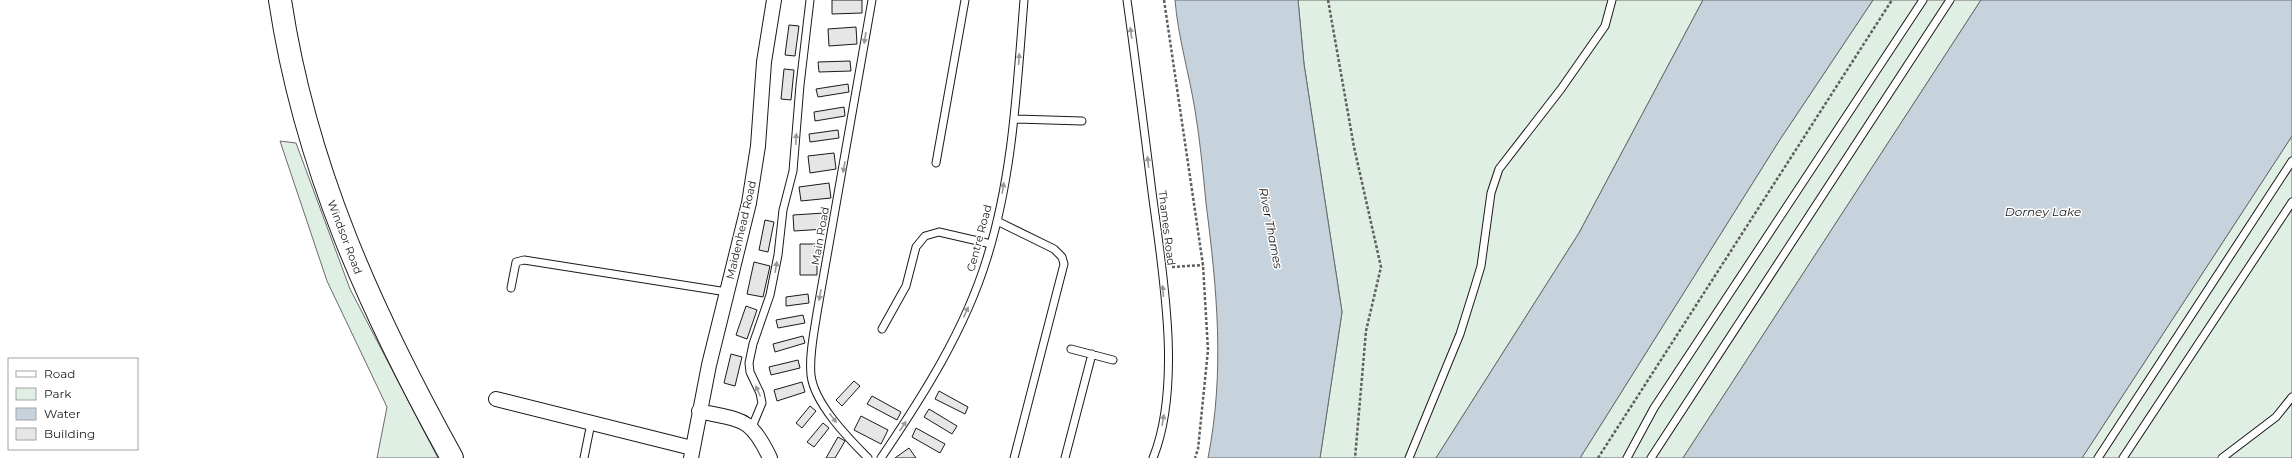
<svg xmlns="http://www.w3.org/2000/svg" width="2292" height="458" font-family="Montserrat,sans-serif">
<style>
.green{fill:#e0efe3;stroke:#6a6a6a}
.water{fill:#c6d2dc;stroke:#6a6a6a}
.building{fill:#e6e6e6;stroke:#1a1a1a}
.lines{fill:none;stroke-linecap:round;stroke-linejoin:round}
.lane-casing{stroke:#1a1a1a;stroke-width:9}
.street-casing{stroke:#1a1a1a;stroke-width:16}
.primary-casing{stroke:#1a1a1a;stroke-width:24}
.path{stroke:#5f5f5f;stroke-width:2.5;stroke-dasharray:3 2;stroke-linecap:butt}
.lane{stroke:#fff;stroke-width:7}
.street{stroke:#fff;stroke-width:14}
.primary{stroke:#fff;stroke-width:22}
.oneway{fill:#989898}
.labels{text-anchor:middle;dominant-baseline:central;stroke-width:3;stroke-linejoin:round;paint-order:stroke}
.street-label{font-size:11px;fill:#1a1a1a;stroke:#fff}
.water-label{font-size:12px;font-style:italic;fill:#1a1a1a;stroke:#fff}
</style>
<rect width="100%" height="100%" fill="#fff"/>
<path class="green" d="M1298 0H1703L1579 233 1436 458H1320L1342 312 1304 64Z
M1873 0H1981L1683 458H1580L1779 141Z
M2292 136V458H2082Z
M280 141 296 143 350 289 438 458H377L387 407 327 281Z"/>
<path class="water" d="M1175 0H1298L1304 64 1342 312 1320 458H1208C1225 371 1217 290 1206 203 1203 172 1200 140 1195 110 1189 73 1178 37 1175 0Z
M1703 0H1873L1779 141 1580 458H1436L1579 233Z
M1981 0H2292V136L2082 458H1683Z"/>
<path class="building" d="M832 0H862V13L832 14Z
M789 25 799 26 795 56 785 55Z
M856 27 857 44 829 46 828 29Z
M850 61 851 71 819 72 818 62Z
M784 69 794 70 791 100 781 99Z
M848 84 849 92 818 97 816 89Z
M844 107 845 116 815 121 814 112Z
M838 130 839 138 810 142 809 134Z
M834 153 836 169 810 173 808 156Z
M829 183 831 198 801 201 799 187Z
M824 213 825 229 794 231 793 215Z
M765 220 774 222 768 252 759 250Z
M800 244H817V275H800Z
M754 262 770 266 763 297 747 294Z
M808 294 809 303 786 306V297Z
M746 306 757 310 747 339 736 335Z
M803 315 805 323 778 328 776 320Z
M803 336 805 343 775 352 773 344Z
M731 354 742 357 735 386 724 383Z
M798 360 800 368 771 375 769 367Z
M854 381 860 386 842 406 836 400Z
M802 382 805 392 777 401 774 390Z
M939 391 968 407 965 414 935 399Z
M872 396 901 412 897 420 867 404Z
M810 406 816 411 802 428 796 423Z
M929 409 957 426 952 434 924 417Z
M861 416 888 430 881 444 854 430Z
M823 423 829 428 814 447 807 442Z
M916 428 945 444 940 453 912 437Z
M838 437 845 441 835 458H826Z
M909 448 916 458H895Z"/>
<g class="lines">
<defs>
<path id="lane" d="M1127 0C1136 64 1144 128 1152 192 1162 269 1183 384 1153 458
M1014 119 1082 121
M936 163 965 0
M997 221 1054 249 1062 257 1064 264 1014 458
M511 288 516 262 524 260 727 292
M882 329 906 286 916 247 925 236 939 232 991 244
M1071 349 1113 360
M752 427 762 403 760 393 750 372 749 363 753 344 770 295 778 255 783 210 793 171 800 85 810 0
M584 458 591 423
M868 458C848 438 814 403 811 375 809 355 814 333 817 313L872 0
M881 458C923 396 965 330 987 258 1013 175 1017 86 1024 0
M1065 458 1092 354
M1409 458 1460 334 1475 286 1481 266 1491 193 1499 169 1561 89 1605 26 1612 0
M1627 458 1654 408 1923 0
M1651 458 1950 0
M2098 458 2292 161
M2123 458 2292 202
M2222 458 2276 417 2292 397"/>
<path id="street" d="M496 399 692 448
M699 411C742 421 750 416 770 458
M691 458 709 365 749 203 758 146 764 62 774 0"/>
<path id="primary" d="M280 0C305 167 371 312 452 458"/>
</defs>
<use href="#lane" class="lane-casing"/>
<use href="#street" class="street-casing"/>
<use href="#primary" class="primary-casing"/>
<path class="path" d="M1164 0 1203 265 1208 350 1198 449 1195 458
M1328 0 1354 147 1381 267 1366 331 1355 458
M1172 267 1203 265
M1598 458 1892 0"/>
<use href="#lane" class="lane"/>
<use href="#street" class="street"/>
<use href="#primary" class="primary"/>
</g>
<defs><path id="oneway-solid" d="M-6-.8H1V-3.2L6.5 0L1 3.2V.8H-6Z"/></defs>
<g class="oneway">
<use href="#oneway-solid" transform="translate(1131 33) rotate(-98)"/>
<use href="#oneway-solid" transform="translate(865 38) rotate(99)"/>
<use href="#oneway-solid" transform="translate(1019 59) rotate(-86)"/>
<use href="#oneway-solid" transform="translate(796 139) rotate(-87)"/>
<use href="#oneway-solid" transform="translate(1148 162) rotate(-97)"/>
<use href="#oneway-solid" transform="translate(844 167) rotate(100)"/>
<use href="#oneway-solid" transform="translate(1003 188) rotate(-81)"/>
<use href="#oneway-solid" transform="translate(776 267) rotate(-80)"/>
<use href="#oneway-solid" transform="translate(1163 291) rotate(-94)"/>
<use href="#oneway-solid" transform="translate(820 295) rotate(100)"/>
<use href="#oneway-solid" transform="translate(966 312) rotate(-66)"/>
<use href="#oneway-solid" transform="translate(758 391) rotate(-114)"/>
<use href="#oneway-solid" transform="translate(833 418) rotate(53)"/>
<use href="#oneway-solid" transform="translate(1163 420) rotate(-80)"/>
<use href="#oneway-solid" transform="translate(903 426) rotate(-56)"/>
</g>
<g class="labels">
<g class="street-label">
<text transform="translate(1167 228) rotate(83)">Thames Road</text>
<text transform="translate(741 230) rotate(-77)">Maidenhead Road</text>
<text transform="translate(820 236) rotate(-80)">Main Road</text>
<text transform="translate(345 237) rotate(69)">Windsor Road</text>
<text transform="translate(979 238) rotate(-75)">Centre Road</text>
</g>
<g class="water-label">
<text x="2043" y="211">Dorney Lake</text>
<text transform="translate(1271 228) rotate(79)">River Thames</text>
</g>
</g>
<rect x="8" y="358" width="130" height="92" fill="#ffffff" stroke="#a3a3a3"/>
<rect x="16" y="371" width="20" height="6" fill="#ffffff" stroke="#a3a3a3"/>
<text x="44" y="378" font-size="12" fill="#1a1a1a">Road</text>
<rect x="16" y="388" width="20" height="12" fill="#e0efe3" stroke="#a3a3a3"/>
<text x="44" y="398" font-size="12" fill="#1a1a1a">Park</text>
<rect x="16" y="408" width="20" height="12" fill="#c6d2dc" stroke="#a3a3a3"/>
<text x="44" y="418" font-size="12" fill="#1a1a1a">Water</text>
<rect x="16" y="428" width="20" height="12" fill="#e6e6e6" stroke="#a3a3a3"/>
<text x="44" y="438" font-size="12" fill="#1a1a1a">Building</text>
</svg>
